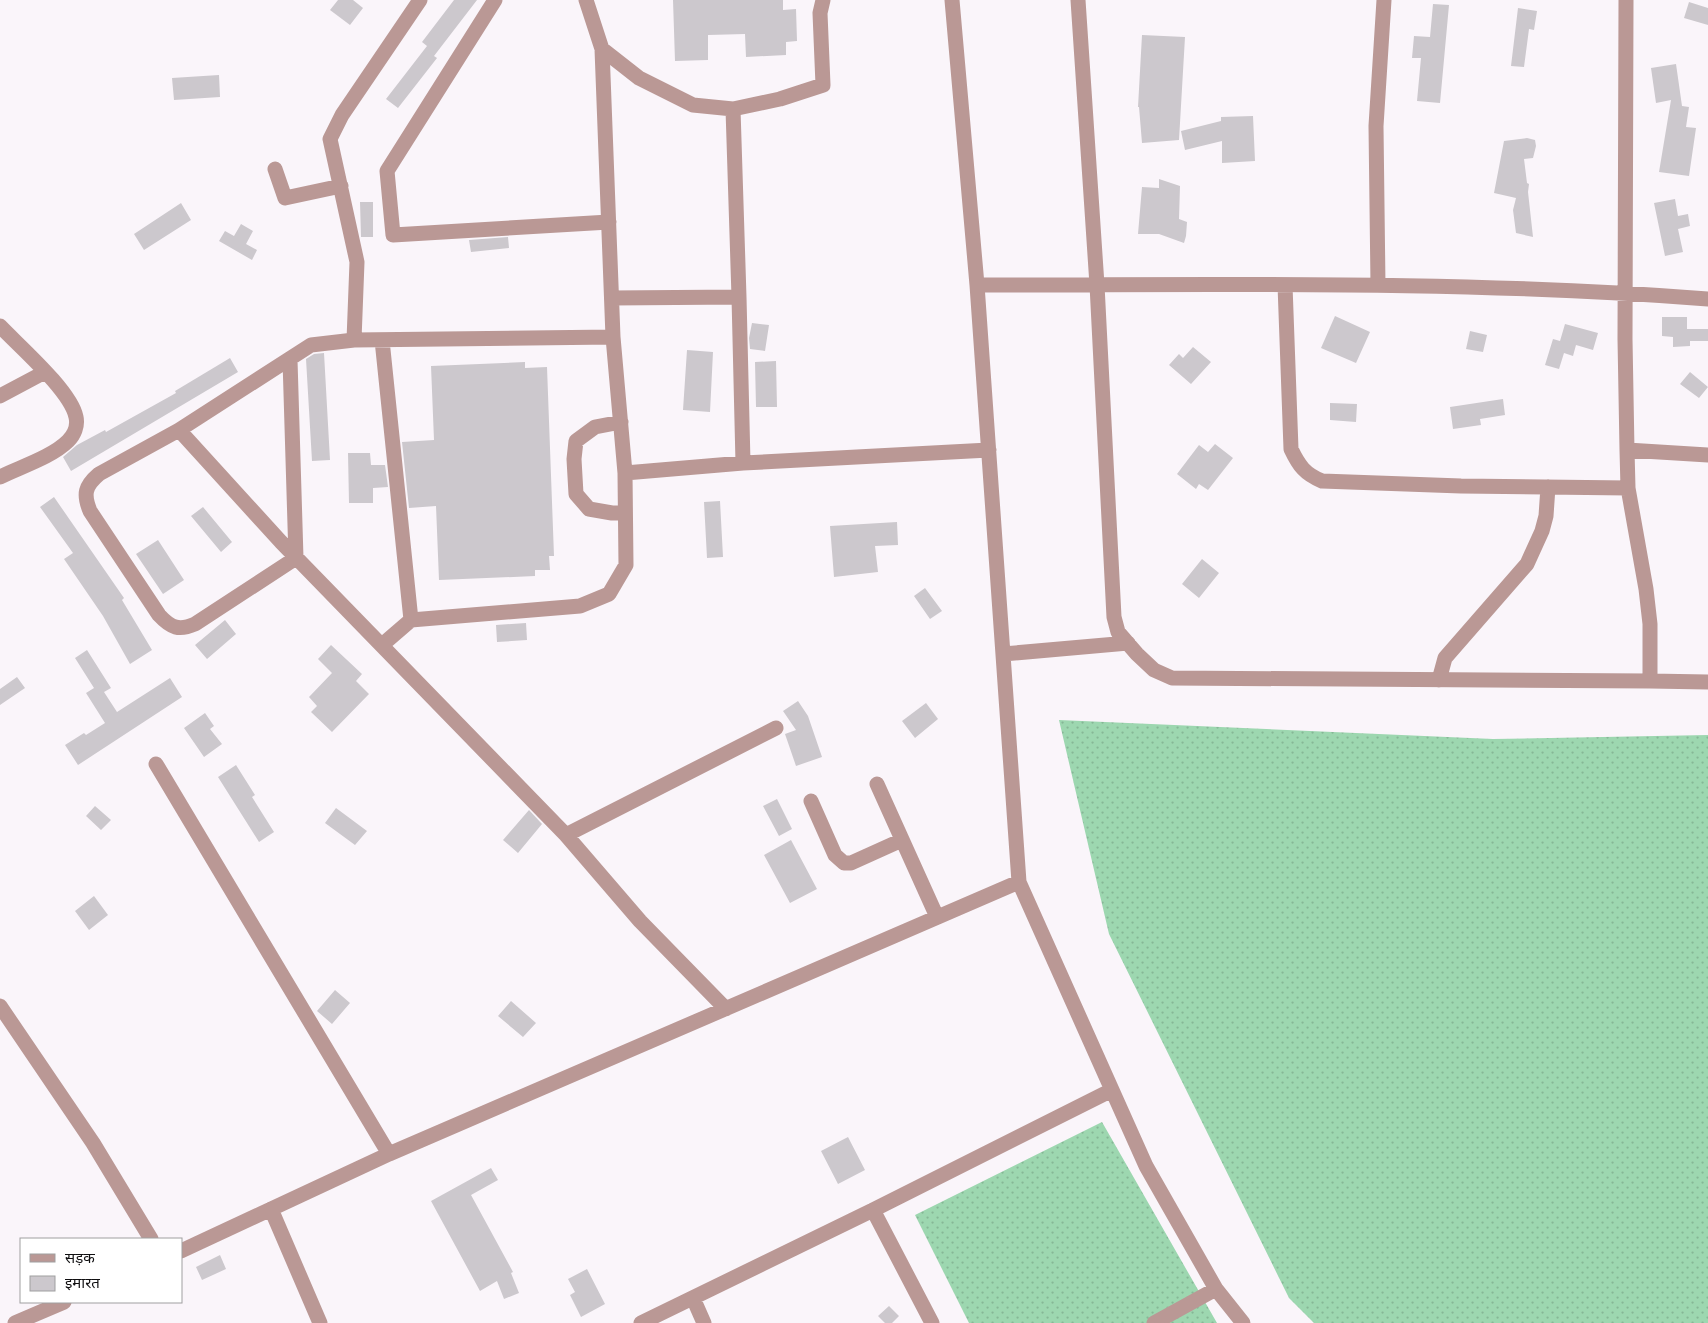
<svg xmlns="http://www.w3.org/2000/svg" width="1708" height="1323" font-family="Raleway,'Noto Sans Devanagari',sans-serif">
<style>
.grass{fill:url(#grass-dots)}
.building{fill:#ccc8cd}
.lines{fill:none;stroke-linecap:round;stroke-linejoin:round}
.minor{stroke:#ba9895;stroke-width:15}
</style>
<defs>
<pattern id="grass-dots" width="8" height="8" patternUnits="userSpaceOnUse" patternTransform="scale(1.25)"><rect width="8" height="8" fill="#9dd7b0"/><path d="M2 2h.1M6 6h.1" fill="none" stroke="#86b796" stroke-width="1.8" stroke-linecap="round"/></pattern>
</defs>
<rect width="100%" height="100%" fill="#faf5fa"/>
<path class="grass" d="M1059 720 1493 739 1708 735V1323H1314L1289 1298 1109 934Z
M1102 1122 1217 1323H969L915 1215Z"/>
<path class="building" d="M338 0H353L363 8 350 25 330 10Z
M454 0H477L434 56 437 58 398 108 386 99 427 46 422 42Z
M673 0H783V10L796 9 797 41 786 42V55L746 57 745 34 708 35V60L675 61Z
M1689 2 1708 8V25L1684 18Z
M1433 4 1449 5 1440 103 1417 101 1421 58H1412L1414 36 1430 37Z
M1518 8 1537 11 1534 30 1529 29 1524 67 1511 66Z
M1142 35 1185 37 1179 140 1142 143 1139 107H1138Z
M1676 64 1682 106 1689 107 1686 127 1696 128 1689 176 1659 172 1671 100 1656 103 1651 68Z
M219 75 220 97 174 100 172 78Z
M1253 116 1255 161 1222 163V141L1185 150 1181 131 1221 121V117Z
M1527 138 1535 140 1536 146 1533 158 1524 159 1527 183 1529 184 1528 192 1533 237 1516 233 1513 210 1516 198 1494 193 1504 141Z
M1159 179 1180 186 1179 219 1187 222 1186 236 1184 243 1159 234H1138L1142 187 1159 188Z
M1675 199 1678 216 1688 214 1690 226 1678 229 1683 252 1665 256 1654 203Z
M360 202H373V237H361Z
M181 203 191 220 144 250 134 234Z
M241 224 253 231 246 244 257 250 252 260 219 241 225 231 234 236Z
M508 237 509 248 471 252 469 240Z
M1335 316 1370 332 1356 363 1321 348Z
M1662 317H1687V329H1708V341H1690V346L1673 347V337L1662 336Z
M752 323 769 325 765 351 750 349 749 338Z
M1565 324 1598 333 1593 350 1576 345 1573 356 1564 353 1559 369 1545 365 1553 339 1560 341Z
M1470 331 1487 335 1483 352 1466 349Z
M1193 347 1211 362 1191 384 1169 365 1179 354 1183 358Z
M687 350 713 352 710 412 683 410Z
M324 353 330 460 312 461 306 359 314 354Z
M230 358 238 372 71 471 63 457 77 445 105 430 106 432 176 393 175 391Z
M776 361 777 407H756L755 362Z
M525 362V368L547 367 554 556H549L550 570H535V576L439 580 436 506 409 508 402 442 434 440 431 366Z
M1690 372 1708 387 1699 398 1680 384Z
M1503 399 1505 415 1480 419 1481 425 1453 429 1450 407Z
M1330 403 1357 404 1356 422 1330 420Z
M1215 444 1233 458 1208 490 1199 484 1196 489 1177 474 1199 445 1208 452Z
M348 453H370L371 465H385L388 487 373 488V503H349Z
M54 497 124 598 122 600 152 650 130 664 103 616 64 559 73 553 40 507Z
M720 501 723 557 707 558 704 502Z
M203 507 232 542 221 552 191 516Z
M897 522 898 545 875 546 878 572 834 577 830 526Z
M158 540 184 580 163 594 136 554Z
M1202 559 1219 573 1199 598 1182 584Z
M925 588 942 611 930 619 914 596Z
M225 620 236 634 207 659 195 645Z
M526 623 527 640 497 642 496 625Z
M331 645 362 674 356 681 369 694 332 732 311 712 317 706 309 697 332 673 318 659Z
M87 650 111 688 104 692 117 712 170 678 182 697 78 765 65 745 84 733 86 735 105 723 86 693 94 688 75 658Z
M17 677 25 688 0 705V689Z
M798 701 808 716 822 757 796 766 785 734 796 730 783 711Z
M926 703 938 719 915 738 902 721Z
M205 713 214 726 210 729 222 744 204 757 184 728Z
M236 765 255 795 252 797 274 832 259 842 218 777Z
M777 799 792 829 779 836 763 806Z
M95 806 111 820 101 830 86 816Z
M336 808 367 831 355 845 325 823Z
M529 810 542 824 518 853 503 840Z
M791 840 817 889 790 903 764 855Z
M94 896 108 915 89 930 75 911Z
M335 990 350 1003 332 1024 317 1011Z
M511 1001 536 1023 523 1037 498 1016Z
M848 1137 865 1170 838 1184 821 1151Z
M491 1168 498 1180 471 1195 513 1272 511 1273 519 1293 504 1299 497 1281 480 1291 431 1201Z
M220 1255 226 1269 202 1280 196 1267Z
M587 1269 605 1304 581 1317 570 1295 575 1292 568 1279Z
M889 1306 899 1316 892 1323H885L878 1316Z"/>
<g class="lines">
<path class="minor" d="M495 0 387 171 393 235 609 222
M586 0 602 49 639 78 693 105 733 109 780 99 823 85 820 13 823 0
M952 0 977 285 1019 882 1146 1166 1216 1289 1243 1323
M1078 0 1097 285 1114 617 1118 632 1137 654 1154 670 1172 678 1650 681V624L1646 589 1628 488 1627 450
M1626 0 1625 339 1627 450 1708 455
M602 49 613 337
M733 109 739 297
M275 169 285 198 341 186
M977 285C1221 285 1465 280 1708 299
M1285 285 1291 449C1299 466 1305 474 1322 481L1461 486 1628 488
M1378 285 1376 126 1384 0
M612 298 739 297 743 463
M0 326C19 346 71 391 76 417 78 426 74 435 68 441 52 457 20 467 0 477
M382 340 411 620
M290 360 296 558 195 624C179 631 171 628 159 615L90 511C83 494 85 486 99 474L179 430 311 345 354 340
M0 396 45 372
M621 422 595 427 576 441 574 459 576 494 589 509 612 513 625 512
M179 430 281 542 566 835 640 921 726 1009
M625 473 743 463 989 450
M382 645 411 620 580 606 609 594 626 565 625 473 613 337 354 340 357 262 330 139 342 115 420 0
M1003 654 1128 643
M1439 680 1445 658 1527 564 1542 531 1546 516 1548 487
M1650 681 1708 682
M156 764 389 1154
M877 784 937 917
M811 801 835 855 844 863H851L902 840
M566 835 776 728
M0 1006 93 1143 151 1239
M271 1209 320 1323
M873 1210 932 1323
M181 1251 389 1154 1019 882
M693 1298 704 1323
M15 1323 64 1302
M641 1323 873 1210 1112 1090
M1154 1323 1216 1289"/>
</g>
<rect x="20" y="1238" width="162" height="65" fill="#ffffff" stroke="#9f9fa0"/>
<rect x="30" y="1254" width="25" height="8" fill="#ba9895" stroke="#9f9fa0"/>
<text x="65" y="1263" font-size="15" fill="#100f11">सड़क</text>
<rect x="30" y="1276" width="25" height="15" fill="#ccc8cd" stroke="#9f9fa0"/>
<text x="65" y="1288" font-size="15" fill="#100f11">इमारत</text>
</svg>
